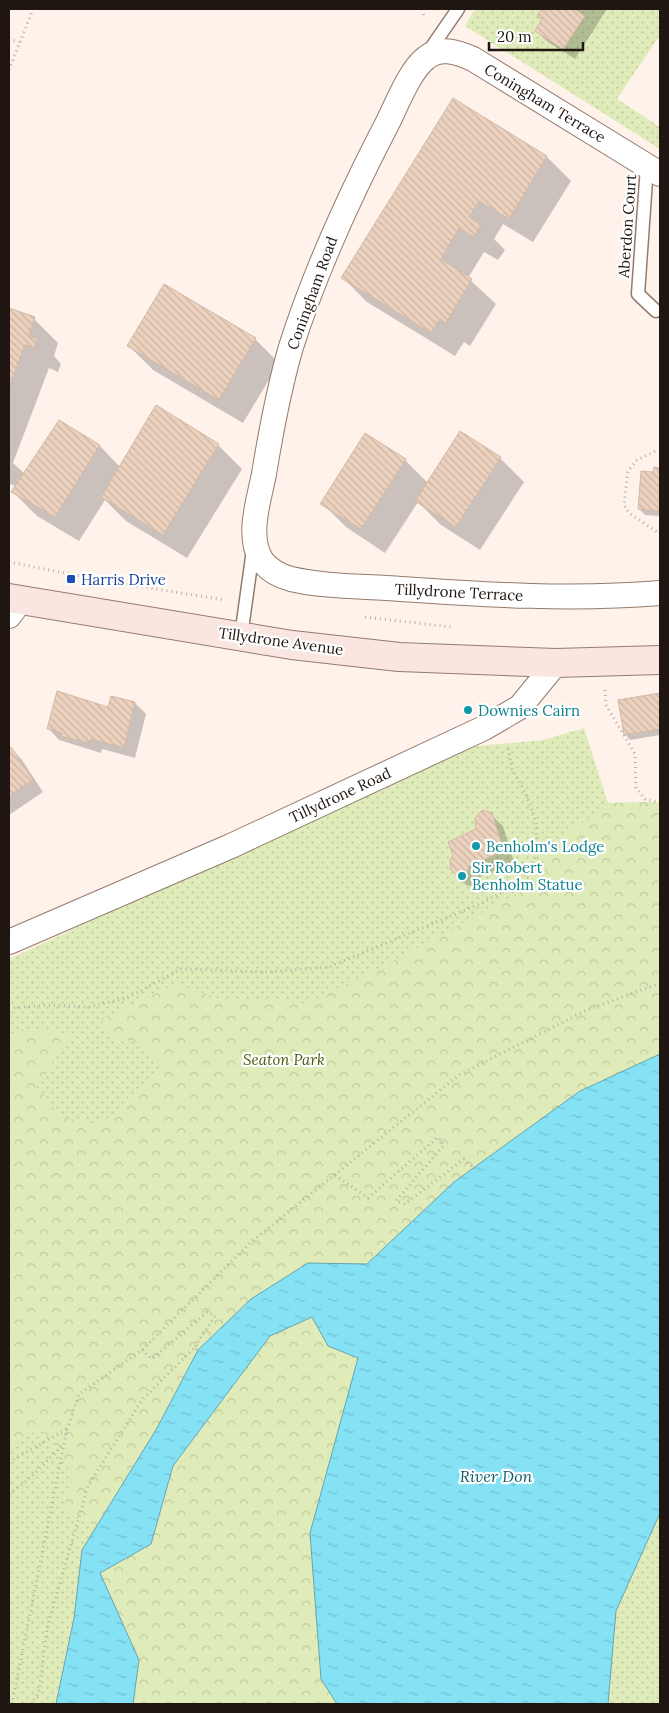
<svg xmlns="http://www.w3.org/2000/svg" width="669" height="1713" font-family="Lora,serif">
<style>
.green{fill:url(#green-dots)}
.forest{fill:url(#forest-crowns)}
.water{fill:url(#water-ripples);stroke:#67a4b0}
.shadow{fill:#0003}
.building{fill:url(#building-back-hatch);stroke:#d3baa7}
.lines{fill:none;stroke-linecap:round;stroke-linejoin:round}
.lane-casing{stroke:#957b6c;stroke-width:15}
.street-casing{stroke:#957b6c;stroke-width:26}
.secondary-casing{stroke:#957b6c;stroke-width:30}
.path{stroke:#bbafa9;stroke-width:3;stroke-dasharray:1 4;stroke-linecap:butt}
.lane{stroke:#fff;stroke-width:12}
.street{stroke:#fff;stroke-width:24}
.secondary{stroke:#fbe5e1;stroke-width:28}
.transit-dot{fill:#1a4fb4;stroke:#fff;stroke-width:2}
.culture-dot{fill:#0f9aa8;stroke:#fff;stroke-width:2}
.labels{text-anchor:middle;dominant-baseline:central;stroke-width:4.5;stroke-linejoin:round;paint-order:stroke}
.street-label{font-size:15px;fill:#201611;stroke:#fff}
.transit-label{font-size:15px;fill:#164399;stroke:#fff;text-anchor:start}
.culture-label{font-size:15px;fill:#0d838f;stroke:#fff;text-anchor:start}
.park-label{font-size:15px;font-style:italic;fill:#4d5b0f;stroke:#fff}
.water-label{font-size:16px;font-style:italic;fill:#0e5d6b;stroke:#fff}
</style>
<defs>
<pattern id="green-dots" width="8" height="8" patternUnits="userSpaceOnUse" patternTransform="scale(1.25)"><rect width="8" height="8" fill="#dfecb9"/><path d="M2 2h.1M6 6h.1" fill="none" stroke="#bfca9e" stroke-width="1.8" stroke-linecap="round"/></pattern>
<pattern id="forest-crowns" width="20" height="18" patternUnits="userSpaceOnUse" patternTransform="scale(1.25)"><rect width="20" height="18" fill="#dfecb9"/><path d="M2 6a3 3 0 1 1 6 0M12 15a3 3 0 1 1 6 0" fill="none" stroke="#bfca9e"/></pattern>
<pattern id="water-ripples" width="26" height="14" patternUnits="userSpaceOnUse" patternTransform="scale(1.25)"><rect width="26" height="14" fill="#85e1f4"/><path d="M2 4q2-2 4 0t4 0M15 11q2-2 4 0t4 0" fill="none" stroke="#73c0d0"/></pattern>
<pattern id="building-back-hatch" width="6" height="6" patternUnits="userSpaceOnUse" patternTransform="scale(1.25)"><rect width="6" height="6" fill="#ecd2be"/><path d="M-1 5l2 2M0 0l6 6M5-1l2 2" fill="none" stroke="#cab4a2"/></pattern>
</defs>
<rect width="100%" height="100%" fill="#fef2eb"/>
<path class="green" d="M475 9H660V35L617 99 660 127V149L465 26Z
M584 728 608 803 660 802V1054L580 1091 454 1182 367 1264 308 1263 157 1428 82 1550 74 1618 56 1704H9V959L466 747 543 740Z
M660 1513V1704H608L616 1611Z"/>
<path class="forest" d="M660 802V1054L580 1091 454 1182 367 1264 308 1263 198 1350 157 1428 96 1526 63 1510 74 1476 41 1427 9 1449V1045L22 1029 72 1034 37 1087 61 1117 98 1124 128 1106 163 1065 141 1043 109 1037 101 1019 176 984 220 999 309 1003 395 960 526 889 557 843 608 803Z
M312 1317 328 1346 358 1358 310 1533 321 1679 337 1704H133L139 1660 100 1573 151 1544 173 1466 270 1336Z"/>
<path class="water" d="M660 1054V1513L616 1611 608 1704H337L321 1679 310 1533 358 1358 328 1346 312 1317 270 1336 173 1466 151 1544 100 1573 139 1660 133 1704H56L74 1618 82 1550 157 1428 198 1350 251 1299 308 1263 367 1264 454 1182 580 1091Z"/>
<path class="shadow" d="M543 9H607L575 59 548 42 536 31 543 20 539 16Z
M453 100 547 157 571 181 533 242 503 224 494 239 505 250 498 260 484 252 468 278 496 304 470 346 464 342 455 356 367 302 343 278Z
M9 309 34 319 58 343 54 356 61 364 58 372 49 368 13 463 25 474 59 422 100 446 120 467 218 445 242 469 187 558 126 521 105 500 79 541 37 516 13 492 16 486 9 484Z
M255 339 279 363 243 423 153 370 129 346Z
M500 458 524 482 480 550 441 525 418 502 385 553 346 527 322 503 405 460 428 483Z
M655 468 660 469V516L645 515 639 509Z
M660 694V735L630 740 625 734 619 701Z
M135 703 146 714 135 758 102 749 101 753 59 740 48 728 109 708Z
M11 748 22 760 43 792 9 815V750Z
M491 815 503 826 514 862 480 877 477 886 474 887 466 885 455 873 477 830Z"/>
<path class="building" d="M542 9H574L585 16 563 49 535 31 542 19 537 16Z
M453 98 547 156 509 219 479 201 469 217 481 225 474 237 459 228 441 259 472 279 446 323 440 319 431 333 341 278Z
M164 284 256 338 219 400 127 346Z
M9 308 35 317 29 336 38 339 34 348 25 345 9 387Z
M156 405 219 444 163 535 101 497Z
M59 420 100 445 55 517 11 492Z
M460 431 501 457 456 527 415 501Z
M365 433 406 459 361 529 320 504Z
M654 467 660 468V511L638 509 641 471 653 472Z
M57 691 108 707 111 696 135 702 124 748 91 739 90 743 61 736 62 733 47 729Z
M660 693V729L624 735 618 700Z
M11 747 33 780 9 796V748Z
M482 810 492 813 504 851 469 866 466 875 457 876 451 870 450 860 453 855 448 842 476 829 475 818Z"/>
<g class="lines">
<defs>
<path id="lane" d="M427 54 458 9
M647 166 638 294 656 311
M241 636 253 550"/>
<path id="street" d="M660 174 473 59C457 52 440 46 426 58 410 70 397 104 388 122 350 195 316 268 291 347 279 388 271 431 264 474 259 500 246 537 262 561 269 570 280 576 291 579 325 587 366 586 401 589 487 595 574 600 660 593
M9 616 21 600
M9 942 231 846 484 728 520 707 556 663"/>
<path id="secondary" d="M9 598 292 645 399 657 556 663 660 660"/>
</defs>
<use href="#lane" class="lane-casing"/>
<use href="#street" class="street-casing"/>
<use href="#secondary" class="secondary-casing"/>
<path class="path" d="M423 9 424 18
M9 39 19 42
M9 70 33 9
M660 451H656L637 460 628 471 624 505 629 513 660 534
M9 562 105 581 225 600
M365 617 451 627
M605 690 606 705 635 754 636 788 645 799 660 803
M9 1008 47 1005 89 1007 129 997 181 969 268 972 329 967 482 903 508 889 526 873 537 854 536 822 526 794 512 769 508 746
M335 1175 368 1198 438 1137 444 1145 396 1201 405 1204 464 1159 474 1168
M142 1350 152 1359 207 1312 215 1316 194 1348 198 1350
M9 1462 67 1429
M9 1494 29 1479 64 1444
M12 1704 67 1429 79 1394 142 1350 251 1242 459 1075 587 1010 660 983
M31 1704 39 1692 47 1628 88 1486 141 1401 194 1348"/>
<use href="#lane" class="lane"/>
<use href="#street" class="street"/>
<use href="#secondary" class="secondary"/>
</g>
<rect class="transit-dot" x="66" y="574" width="10" height="10" rx="2.5"/>
<g class="culture-dot">
<circle cx="468" cy="710" r="5"/>
<circle cx="476" cy="846" r="5"/>
<circle cx="462" cy="876" r="5"/>
</g>
<g class="labels">
<g class="street-label">
<text transform="translate(545 103) rotate(31)">Coningham Terrace</text>
<text transform="translate(627 226) rotate(-86)">Aberdon Court</text>
<text transform="translate(312 293) rotate(-70)">Coningham Road</text>
<text transform="translate(459 592) rotate(3)">Tillydrone Terrace</text>
<text transform="translate(281 641) rotate(8)">Tillydrone Avenue</text>
<text transform="translate(340 795) rotate(-25)">Tillydrone Road</text>
</g>
<g class="transit-label">
<text x="81" y="579">Harris Drive</text>
</g>
<g class="culture-label">
<text x="478" y="710">Downies Cairn</text>
<text x="486" y="846">Benholm's Lodge</text>
<text x="472" y="867">Sir Robert<tspan x="472" dy="17">Benholm Statue</tspan></text>
</g>
<g class="park-label">
<text x="284" y="1059">Seaton Park</text>
</g>
<g class="water-label">
<text x="496" y="1476">River Don</text>
</g>
</g>
<rect width="669" height="1713" fill="none" stroke="#201611" stroke-width="20"/>
<path d="M489 42v8h94v-8" fill="none" stroke="#201611" stroke-width="2.5"/>
<text x="497" y="42" font-size="15" fill="#201611" stroke="#ffffff" stroke-width="4" paint-order="stroke">20 m</text>
</svg>
